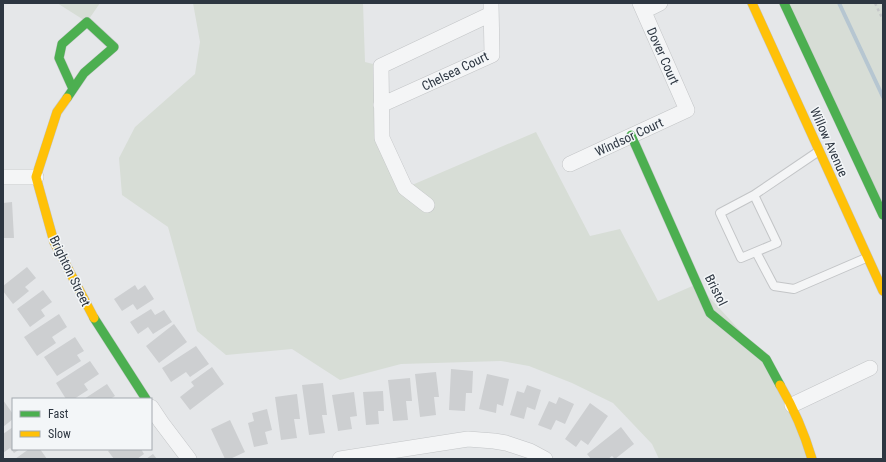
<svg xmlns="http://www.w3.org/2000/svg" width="886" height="462" font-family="'Roboto Condensed',sans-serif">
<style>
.green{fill:#d7ddd6}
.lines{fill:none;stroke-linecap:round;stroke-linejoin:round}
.stream{stroke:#b6c6d1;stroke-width:4}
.building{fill:#cdcfd1}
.lane-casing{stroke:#c3c5c7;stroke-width:10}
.street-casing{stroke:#c3c5c7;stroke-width:16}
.fast-casing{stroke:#c3c5c7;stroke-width:10}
.slow-casing{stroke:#c3c5c7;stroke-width:10}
.path{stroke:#c5c7c9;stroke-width:2.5;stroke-dasharray:3 3;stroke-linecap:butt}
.lane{stroke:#f4f5f6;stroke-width:8}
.street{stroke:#f4f5f6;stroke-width:15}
.fast{stroke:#4caf50;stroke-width:9}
.slow{stroke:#ffc107;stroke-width:9}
.labels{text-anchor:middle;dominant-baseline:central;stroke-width:3;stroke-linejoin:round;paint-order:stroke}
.street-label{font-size:13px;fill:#2d3641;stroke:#f3f6f8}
</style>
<rect width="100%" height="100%" fill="#e5e7e9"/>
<path class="green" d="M57 3H100L87 22Z
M193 3H363L365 62 381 66 382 138 405 188 536 132 590 236 620 229 658 301 697 284 766 359 812 459H659L652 444 613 403 572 383 529 366 501 361 401 364 340 380 292 349 226 355 197 331 168 227 122 195 119 158 135 127 195 74 200 42Z
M784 3H883V215Z"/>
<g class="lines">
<path class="stream" d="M839 3 883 97"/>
</g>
<path class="building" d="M12 202 14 238H3V203Z
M27 267 36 278 25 287 29 291 13 304 3 291V286Z
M135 285 138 290 145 285 154 299 137 310 133 304 122 311 114 299Z
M43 290 52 302 41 310 45 316 30 327 17 309Z
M151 309 155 315 164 310 172 322 153 334 148 327 138 334 130 322Z
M59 314 67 327 52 337 56 343 37 356 24 337Z
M174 324 187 342 159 363 146 346Z
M75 337 84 351 77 355 81 361 57 376 44 357Z
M196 346 209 364 190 377 186 372 171 382 162 368Z
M90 361 99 374 84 384 88 390 74 399H66L56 383Z
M212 367 224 384 190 410 180 397 194 386 191 382Z
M451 369 473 371 472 393H466L465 411 449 410Z
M436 372 439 397H434L436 415 420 417 415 374Z
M487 374 509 379 503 406 497 404 496 413 479 409Z
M410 378 412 401H406L408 420 393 421 388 380Z
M323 383 327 415H322L325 433 309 435 302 385Z
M107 384 115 396 110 399H84Z
M527 385 541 390 535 410 527 407 524 419 510 415 517 391 524 393Z
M383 391 384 411H378L379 424 366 425 363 392Z
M354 392 357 416 350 417 352 429 338 431 332 395Z
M297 394 300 419H294L297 438 281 440 275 397Z
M559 397 574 404 565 424 556 420 551 430 538 425 549 401 556 404Z
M3 400 13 414V419L3 427Z
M590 403 608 416 588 445 581 440 576 447 565 439Z
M267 409 272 430 265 432 268 444 254 447 248 423 254 421 252 413Z
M230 420 245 452 230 459H225L211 429Z
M13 427V449H20L14 453 10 448 3 453V434Z
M621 427 634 444 615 459 612 456 608 459H591L587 454Z
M29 449H40L47 459H15Z
M111 449H141L144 454 137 459H114L108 451Z
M153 454 157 459H146Z"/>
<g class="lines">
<defs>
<path id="lane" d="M754 195 777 243 741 258 720 213 754 195 819 151
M756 252 774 286 794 289 866 258"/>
<path id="street" d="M644 11 660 3
M381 105 492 55 491 3
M570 164 687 110 640 3
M3 177H36
M427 205 405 188 382 138 381 66 491 14
M792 405 870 368
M151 407 161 422 189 459
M340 459 468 439 494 441 506 443 530 451 545 459"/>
<path id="fast" d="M784 3 883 215
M67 98 84 73 114 47 87 22 62 44 59 58 73 89
M631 135 710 313 766 359 780 385
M94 318 146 399"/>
<path id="slow" d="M752 3 883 291
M67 98 57 112 36 177 54 242 94 318
M780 385C794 409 804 432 812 459"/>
</defs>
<use href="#lane" class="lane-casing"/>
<use href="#street" class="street-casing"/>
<use href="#fast" class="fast-casing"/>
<use href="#slow" class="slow-casing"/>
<path class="path" d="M875 3 883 20"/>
<use href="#lane" class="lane"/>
<use href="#street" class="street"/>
<use href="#fast" class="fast"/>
<use href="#slow" class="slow"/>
</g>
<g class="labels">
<g class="street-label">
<text transform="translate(663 56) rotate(66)">Dover Court</text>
<text transform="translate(455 71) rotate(-26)">Chelsea Court</text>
<text transform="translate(629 137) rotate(-25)">Windsor Court</text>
<text transform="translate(829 142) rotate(66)">Willow Avenue</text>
<text transform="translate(70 271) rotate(64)">Brighton Street</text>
<text transform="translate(716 290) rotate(63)">Bristol</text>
</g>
</g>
<rect width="886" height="462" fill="none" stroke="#2d3641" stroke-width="8"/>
<rect x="12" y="398" width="140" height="52" fill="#f3f6f8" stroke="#a4a9af"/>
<rect x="20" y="411" width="20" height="6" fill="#4caf50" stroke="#a4a9af"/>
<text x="48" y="418" font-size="12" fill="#2d3641">Fast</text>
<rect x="20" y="431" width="20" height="6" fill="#ffc107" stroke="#a4a9af"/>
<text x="48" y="438" font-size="12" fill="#2d3641">Slow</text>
</svg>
